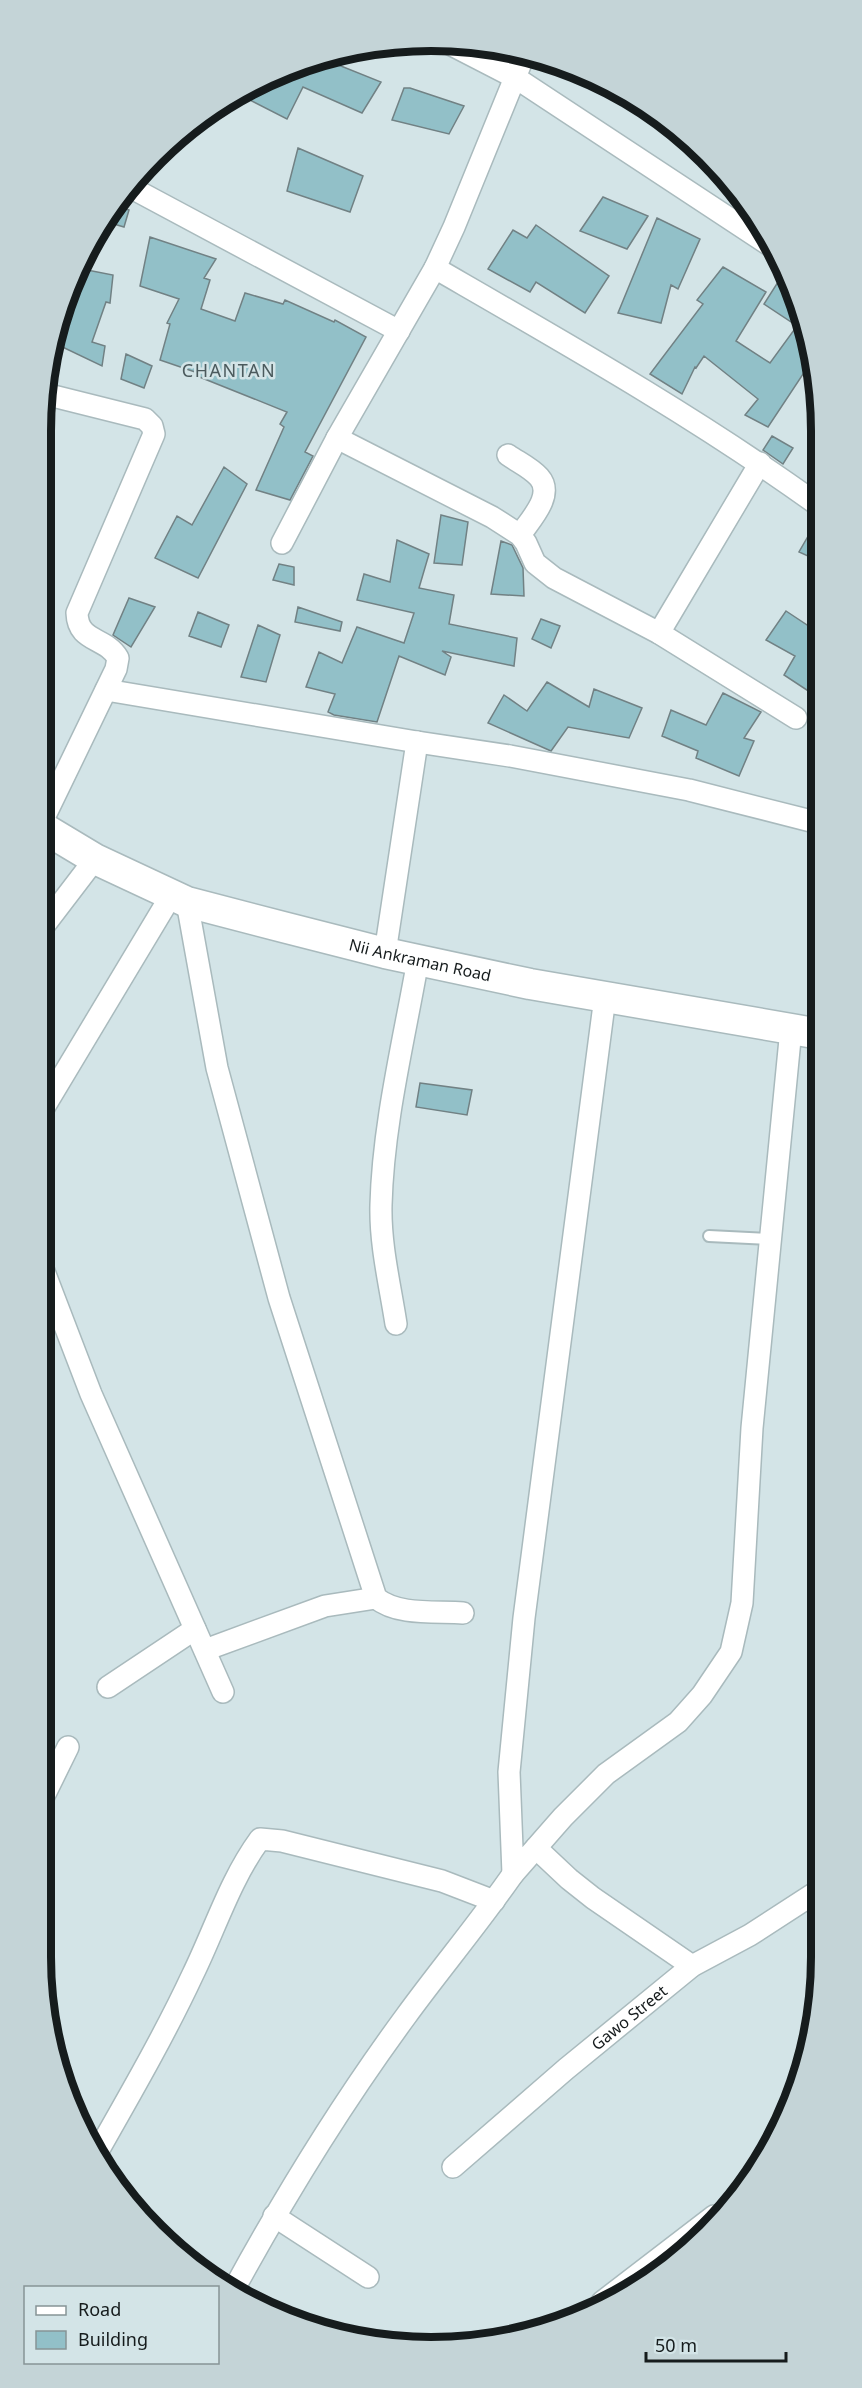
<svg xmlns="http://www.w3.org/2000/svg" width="862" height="2388" font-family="'Noto Sans',sans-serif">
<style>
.building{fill:#92c0c8;stroke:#718184;stroke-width:1.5}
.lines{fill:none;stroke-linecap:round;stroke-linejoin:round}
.lane-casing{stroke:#a9babd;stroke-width:14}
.street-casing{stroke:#a9babd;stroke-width:24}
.secondary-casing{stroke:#a9babd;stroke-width:33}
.lane{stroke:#fff;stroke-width:10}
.street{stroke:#fff;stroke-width:21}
.secondary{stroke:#fff;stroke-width:30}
.labels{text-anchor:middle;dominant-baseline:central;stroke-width:5;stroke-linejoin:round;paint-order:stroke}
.street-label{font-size:16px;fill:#161c1d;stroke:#d3e4e7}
.neighbourhood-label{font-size:18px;letter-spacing:1.5px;fill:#4b5a5d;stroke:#d3e4e7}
.rim{fill:none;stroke:#161c1d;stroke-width:8}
</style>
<rect width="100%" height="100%" fill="#d3e4e7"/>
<path class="building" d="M321 58 381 82 362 113 303 87 287 119 236 93 305 61Z
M404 88H410L464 106 449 134 392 120Z
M298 148 363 176 350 212 287 191Z
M603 197 648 216 627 249 580 231Z
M114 205 129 210 124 227 107 222Z
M657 218 700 239 678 289 671 285 661 323 618 313Z
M536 225 609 276 585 313 536 282 530 292 488 269 513 230 527 238Z
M150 237 216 259 204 278 210 280 201 309 235 321 245 293 283 304 285 300 334 322 335 320 366 337 305 452 313 456 290 500 256 490 284 427 280 424 287 412 197 376 198 373 160 360 170 324 167 323 179 299 140 286Z
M723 267 766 292 736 341 770 363 797 326 764 304 785 271 818 380 805 371 768 427 745 415 758 399 704 356 696 368 695 367 682 394 650 374 703 304 697 300Z
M77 268 113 275 110 303 106 302 92 342 105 346 102 366 52 342 54 330Z
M126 354 152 366 144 388 121 379Z
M772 436 793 448 783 464 763 450Z
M224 467 247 484 198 578 155 558 177 516 192 525Z
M441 515 468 522 462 565 434 563Z
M818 519V548L819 561 799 552Z
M397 540 429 554 419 588 454 595 449 624 517 638 514 666 442 651 451 657 445 675 399 656 377 722 334 715 328 712 335 694 306 687 319 652 342 663 357 627 404 643 414 613 357 600 364 574 390 582Z
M501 541 512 545 523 568 524 596 491 594Z
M279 564 294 567V585L273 580Z
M129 598 155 607 131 647 113 635Z
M298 607 342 622 340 631 295 622Z
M786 611 819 633V698L784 675 795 656 766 640Z
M198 612 229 625 221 647 189 636Z
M541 619 560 626 551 648 532 639Z
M258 625 280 635 266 682 241 677Z
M547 682 589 707 594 689 642 708 629 738 568 727 551 751 488 723 504 695 527 711Z
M723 693 761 712 744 738 754 741 739 776 696 758 698 751 662 736 671 710 706 725Z
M420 1083 472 1090 467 1115 416 1107Z"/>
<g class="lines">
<defs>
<path id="lane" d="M709 1236 770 1239"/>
<g id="street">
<path d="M446 42 516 78 774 248"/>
<path d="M128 186 399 331"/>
<path d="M435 268C565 343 696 417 818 505"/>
<path d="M337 438 492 517 520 535 526 543 535 563 554 578 659 633 796 718"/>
<path d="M508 455C518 462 531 468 539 477 555 495 530 520 520 535"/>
<path d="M282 543 337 438 435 268 454 227 525 53"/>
<path d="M659 633 760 463"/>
<path d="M106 690 417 742 510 756 689 790 819 823"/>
<path d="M40 826 116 669 118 658C105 636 78 643 77 613L154 434 152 426 145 419 45 394"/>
<path d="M187 902 217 1068 279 1298 376 1598C398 1616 436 1611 463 1613"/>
<path d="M40 931 95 859"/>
<path d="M385 953 417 742"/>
<path d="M605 997 524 1618 509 1772 513 1874 563 1817 606 1774 678 1722 702 1695 731 1652 742 1603 752 1428 791 1029"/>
<path d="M40 1114 172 894"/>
<path d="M40 1261 91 1394 223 1692"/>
<path d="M396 1324C390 1285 380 1245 381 1205 383 1124 404 1040 418 960"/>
<path d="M205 1650 325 1606 376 1598"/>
<path d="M108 1687 195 1629"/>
<path d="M40 1804 68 1747"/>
<path d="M536 1848 569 1879 593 1898 692 1966"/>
<path d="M98 2151C131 2093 165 2034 193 1974 215 1929 230 1880 260 1839L282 1841 442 1881 494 1901"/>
<path id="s1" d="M453 2167 566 2069 692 1966 750 1935 821 1889"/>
<path d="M274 2216 368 2277"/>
<path d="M234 2289C286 2194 342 2103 406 2016 441 1968 479 1923 513 1874"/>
<path d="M602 2302 714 2216"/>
</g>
<g id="secondary">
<path id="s2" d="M40 826 95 859 187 902 283 927 385 953 530 984 820 1034"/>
</g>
</defs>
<use href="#lane" class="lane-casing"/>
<use href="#street" class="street-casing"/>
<use href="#secondary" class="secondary-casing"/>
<use href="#lane" class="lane"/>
<use href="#street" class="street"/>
<use href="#secondary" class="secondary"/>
</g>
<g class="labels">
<g class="street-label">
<text stroke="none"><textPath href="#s2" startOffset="406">Nii Ankraman Road</textPath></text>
<text stroke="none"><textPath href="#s1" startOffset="231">Gawo Street</textPath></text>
</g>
<g class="neighbourhood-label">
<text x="229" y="370">CHANTAN</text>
</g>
</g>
<path d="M0 0H862V2388H0ZM431 51H431A380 380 0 0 1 811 431V1957A380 380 0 0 1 431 2337H431A380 380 0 0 1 51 1957V431A380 380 0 0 1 431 51Z" fill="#c4d4d7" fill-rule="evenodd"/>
<path class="rim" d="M431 51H431A380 380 0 0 1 811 431V1957A380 380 0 0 1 431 2337H431A380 380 0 0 1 51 1957V431A380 380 0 0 1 431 51Z"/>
<rect x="24" y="2286" width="195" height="78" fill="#d3e4e7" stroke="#879496" stroke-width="1.5"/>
<rect x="36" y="2306" width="30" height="9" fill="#ffffff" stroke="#879496" stroke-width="1.5"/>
<text x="78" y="2316" font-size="18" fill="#161c1d">Road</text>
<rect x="36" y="2331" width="30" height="18" fill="#92c0c8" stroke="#879496" stroke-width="1.5"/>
<text x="78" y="2346" font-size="18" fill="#161c1d">Building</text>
<path d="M646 2352v9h140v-9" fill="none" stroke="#161c1d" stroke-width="3"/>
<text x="655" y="2352" font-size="18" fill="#161c1d" stroke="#d3e4e7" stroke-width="4.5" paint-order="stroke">50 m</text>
</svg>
